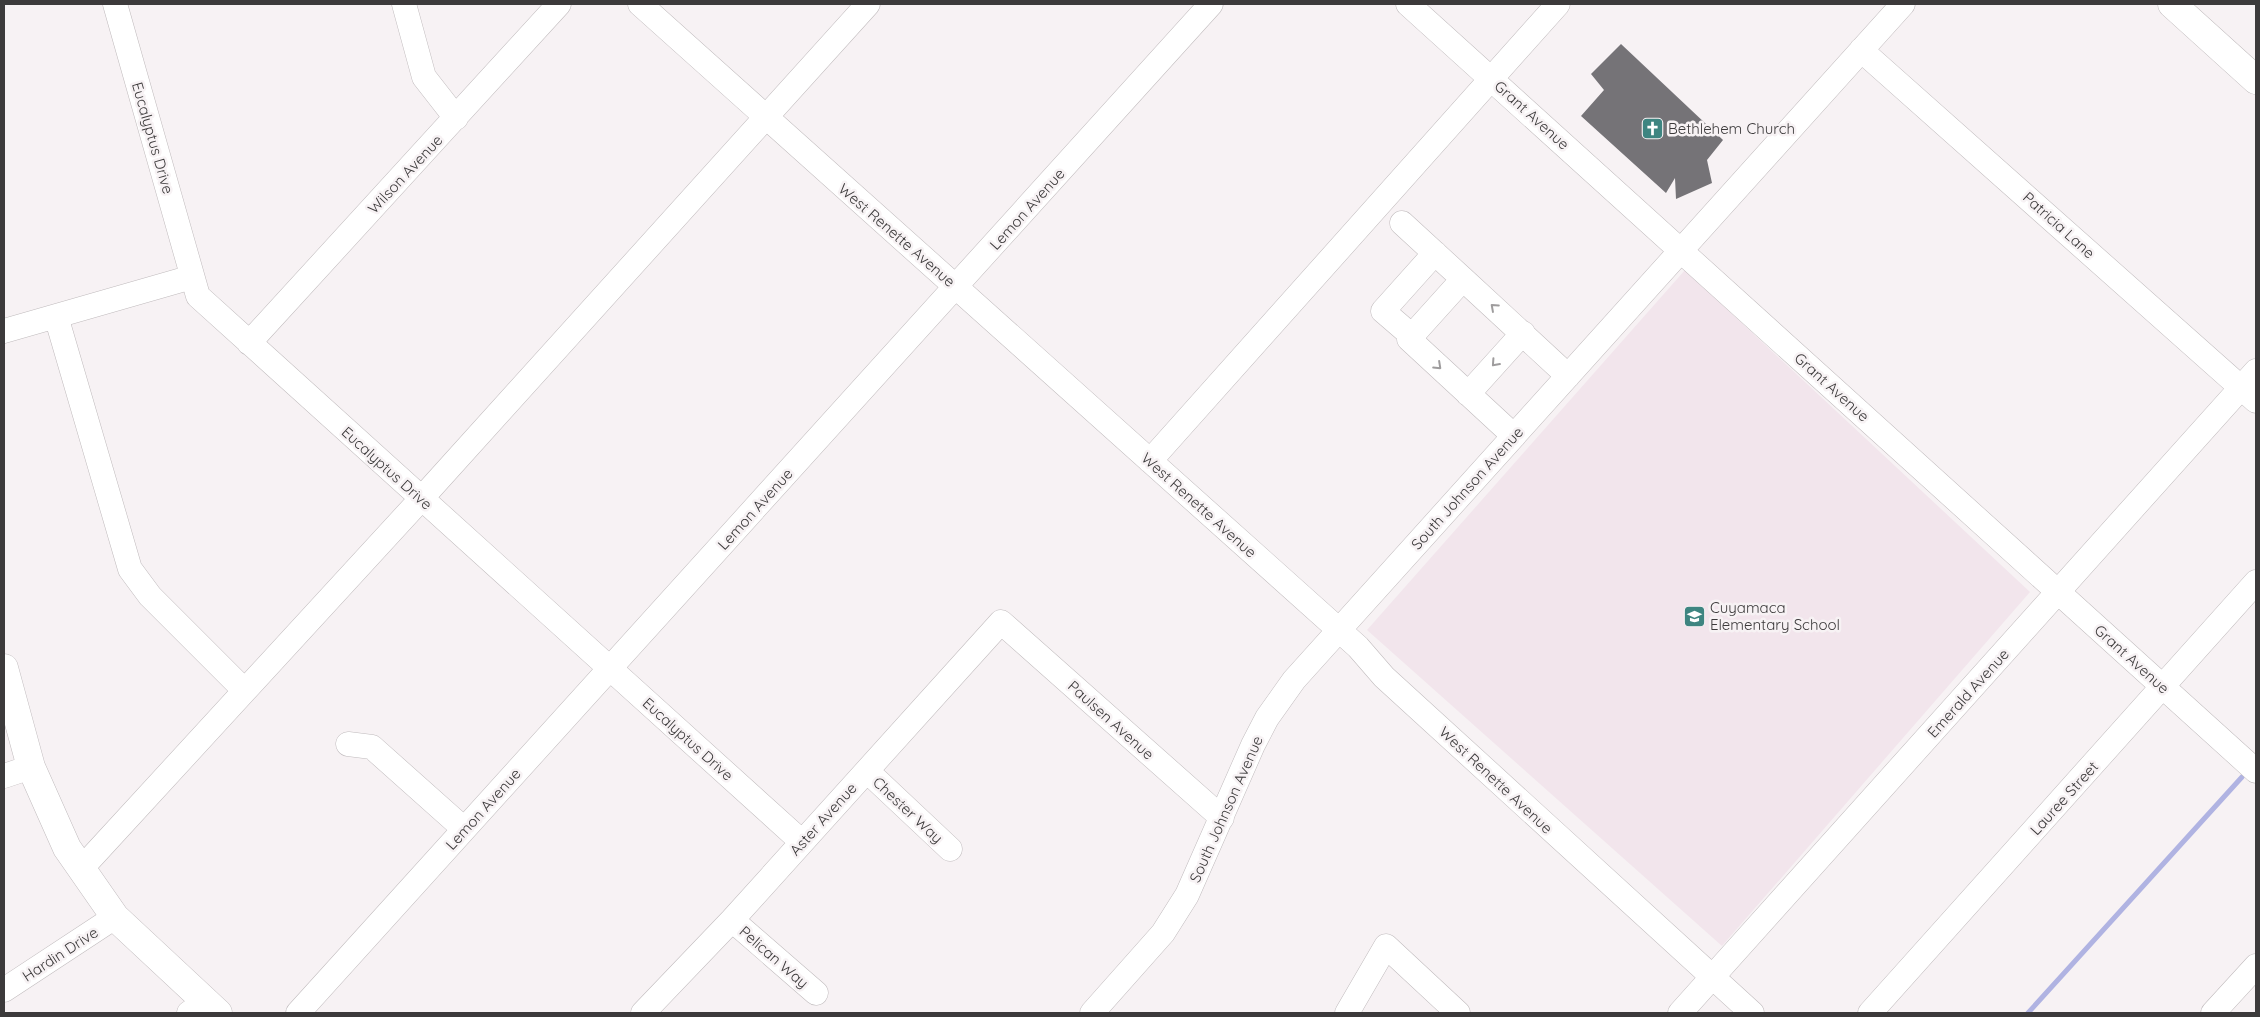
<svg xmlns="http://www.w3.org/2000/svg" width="2260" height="1017" font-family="Quicksand,sans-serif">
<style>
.built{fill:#f2e5ec}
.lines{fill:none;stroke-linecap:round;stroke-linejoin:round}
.stream{stroke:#b0b3e2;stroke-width:5}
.building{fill:#757377}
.minor-casing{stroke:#c0bbbd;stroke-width:25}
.major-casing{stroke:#c0bbbd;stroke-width:29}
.minor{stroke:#fff;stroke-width:24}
.major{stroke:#fff;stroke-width:28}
.oneway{stroke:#9e9c9d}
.labels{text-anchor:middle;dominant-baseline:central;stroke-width:5;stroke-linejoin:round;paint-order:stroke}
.street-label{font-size:15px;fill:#3c3a3b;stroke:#f7f2f4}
.poi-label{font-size:15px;fill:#3c3a3b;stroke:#f7f2f4;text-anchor:start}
</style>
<rect width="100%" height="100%" fill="#f7f2f4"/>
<path class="built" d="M1685 270 2030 592 1722 946 1367 630Z"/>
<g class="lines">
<path class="stream" d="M2028 1013 2242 777"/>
</g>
<path class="building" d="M1621 44 1723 140 1707 160 1712 183 1676 199 1675 178 1666 193 1581 116 1604 90 1591 74Z"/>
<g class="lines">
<defs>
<path id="minor" d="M115 4 198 296 802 842
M404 4 424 77 456 118
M640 4 1358 647 1384 677 1752 1013
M1408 4 2256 771
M1861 50 2256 401
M1402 223 1463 279
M56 316 130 569 150 596 244 690
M4 331 192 277
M1412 336 1383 311 1435 253
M249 343 559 4
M1468 394 1523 333
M1514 436 1409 339 1463 279 1568 376
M1150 461 1558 4
M348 744 372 747 464 829
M867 771 950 849
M4 776 31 767
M81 869 421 499 868 4
M732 920 816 993
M4 990 115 917
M189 1013 205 1002
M298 1013 1211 4
M643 1013 732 920 1001 622 1222 818
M1092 1013 1163 933 1187 895 1253 745 1267 718 1294 680 1903 4
M1347 1013 1386 946 1458 1013
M1680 1013 2256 371
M1870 1013 2256 582
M2213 1013 2256 966"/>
<path id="major" d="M2172 4 2256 80
M4 668 31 767 67 848 115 917 218 1013"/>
</defs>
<use href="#minor" class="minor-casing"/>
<use href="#major" class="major-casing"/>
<use href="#minor" class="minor"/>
<use href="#major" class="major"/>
</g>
<defs><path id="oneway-chevron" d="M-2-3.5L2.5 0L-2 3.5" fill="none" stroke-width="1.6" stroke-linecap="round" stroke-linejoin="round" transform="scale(1.25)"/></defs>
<g class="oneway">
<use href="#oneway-chevron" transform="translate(1494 307) rotate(-138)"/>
<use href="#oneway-chevron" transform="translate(1495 363) rotate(132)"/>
<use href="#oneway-chevron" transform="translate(1438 366) rotate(43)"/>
</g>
<defs>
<symbol id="church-square" viewBox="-11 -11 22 22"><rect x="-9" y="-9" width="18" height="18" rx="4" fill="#3e8581" stroke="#f7f2f4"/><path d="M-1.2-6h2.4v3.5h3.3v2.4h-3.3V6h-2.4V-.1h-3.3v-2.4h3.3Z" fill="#fff"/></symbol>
<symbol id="school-square" viewBox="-11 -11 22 22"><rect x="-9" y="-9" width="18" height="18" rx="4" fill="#3e8581" stroke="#f7f2f4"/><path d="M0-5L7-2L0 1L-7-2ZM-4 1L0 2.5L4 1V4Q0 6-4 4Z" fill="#fff"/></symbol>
</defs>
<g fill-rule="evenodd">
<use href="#church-square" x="1640" y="116" width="25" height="25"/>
<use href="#school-square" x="1682" y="604" width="25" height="25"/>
</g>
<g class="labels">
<g class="street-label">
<text transform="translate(1532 115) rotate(42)">Grant Avenue</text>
<text transform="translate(153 138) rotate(74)">Eucalyptus Drive</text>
<text transform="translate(405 174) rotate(-47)">Wilson Avenue</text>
<text transform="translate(1027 209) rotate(-48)">Lemon Avenue</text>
<text transform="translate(2059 225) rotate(42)">Patricia Lane</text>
<text transform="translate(897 235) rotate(41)">West Renette Avenue</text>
<text transform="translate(1832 387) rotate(42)">Grant Avenue</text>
<text transform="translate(387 468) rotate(42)">Eucalyptus Drive</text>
<text transform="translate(1467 488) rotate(-48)">South Johnson Avenue</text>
<text transform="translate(1199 505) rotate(42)">West Renette Avenue</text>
<text transform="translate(755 509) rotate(-48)">Lemon Avenue</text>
<text transform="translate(2132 659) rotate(42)">Grant Avenue</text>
<text transform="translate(1968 693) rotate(-48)">Emerald Avenue</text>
<text transform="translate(1111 720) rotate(42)">Paulsen Avenue</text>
<text transform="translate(688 739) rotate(42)">Eucalyptus Drive</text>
<text transform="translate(1496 780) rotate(43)">West Renette Avenue</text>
<text transform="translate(2064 798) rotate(-48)">Lauree Street</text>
<text transform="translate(483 809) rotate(-48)">Lemon Avenue</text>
<text transform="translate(1226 809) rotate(-66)">South Johnson Avenue</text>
<text transform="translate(908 810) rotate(43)">Chester Way</text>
<text transform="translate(823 819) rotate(-48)">Aster Avenue</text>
<text transform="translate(60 954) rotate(-33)">Hardin Drive</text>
<text transform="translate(774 957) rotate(41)">Pelican Way</text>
</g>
<g class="poi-label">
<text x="1668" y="128">Bethlehem Church</text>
<text x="1710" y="607">Cuyamaca<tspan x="1710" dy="17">Elementary School</tspan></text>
</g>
</g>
<rect width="2260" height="1017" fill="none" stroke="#3c3a3b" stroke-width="10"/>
</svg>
